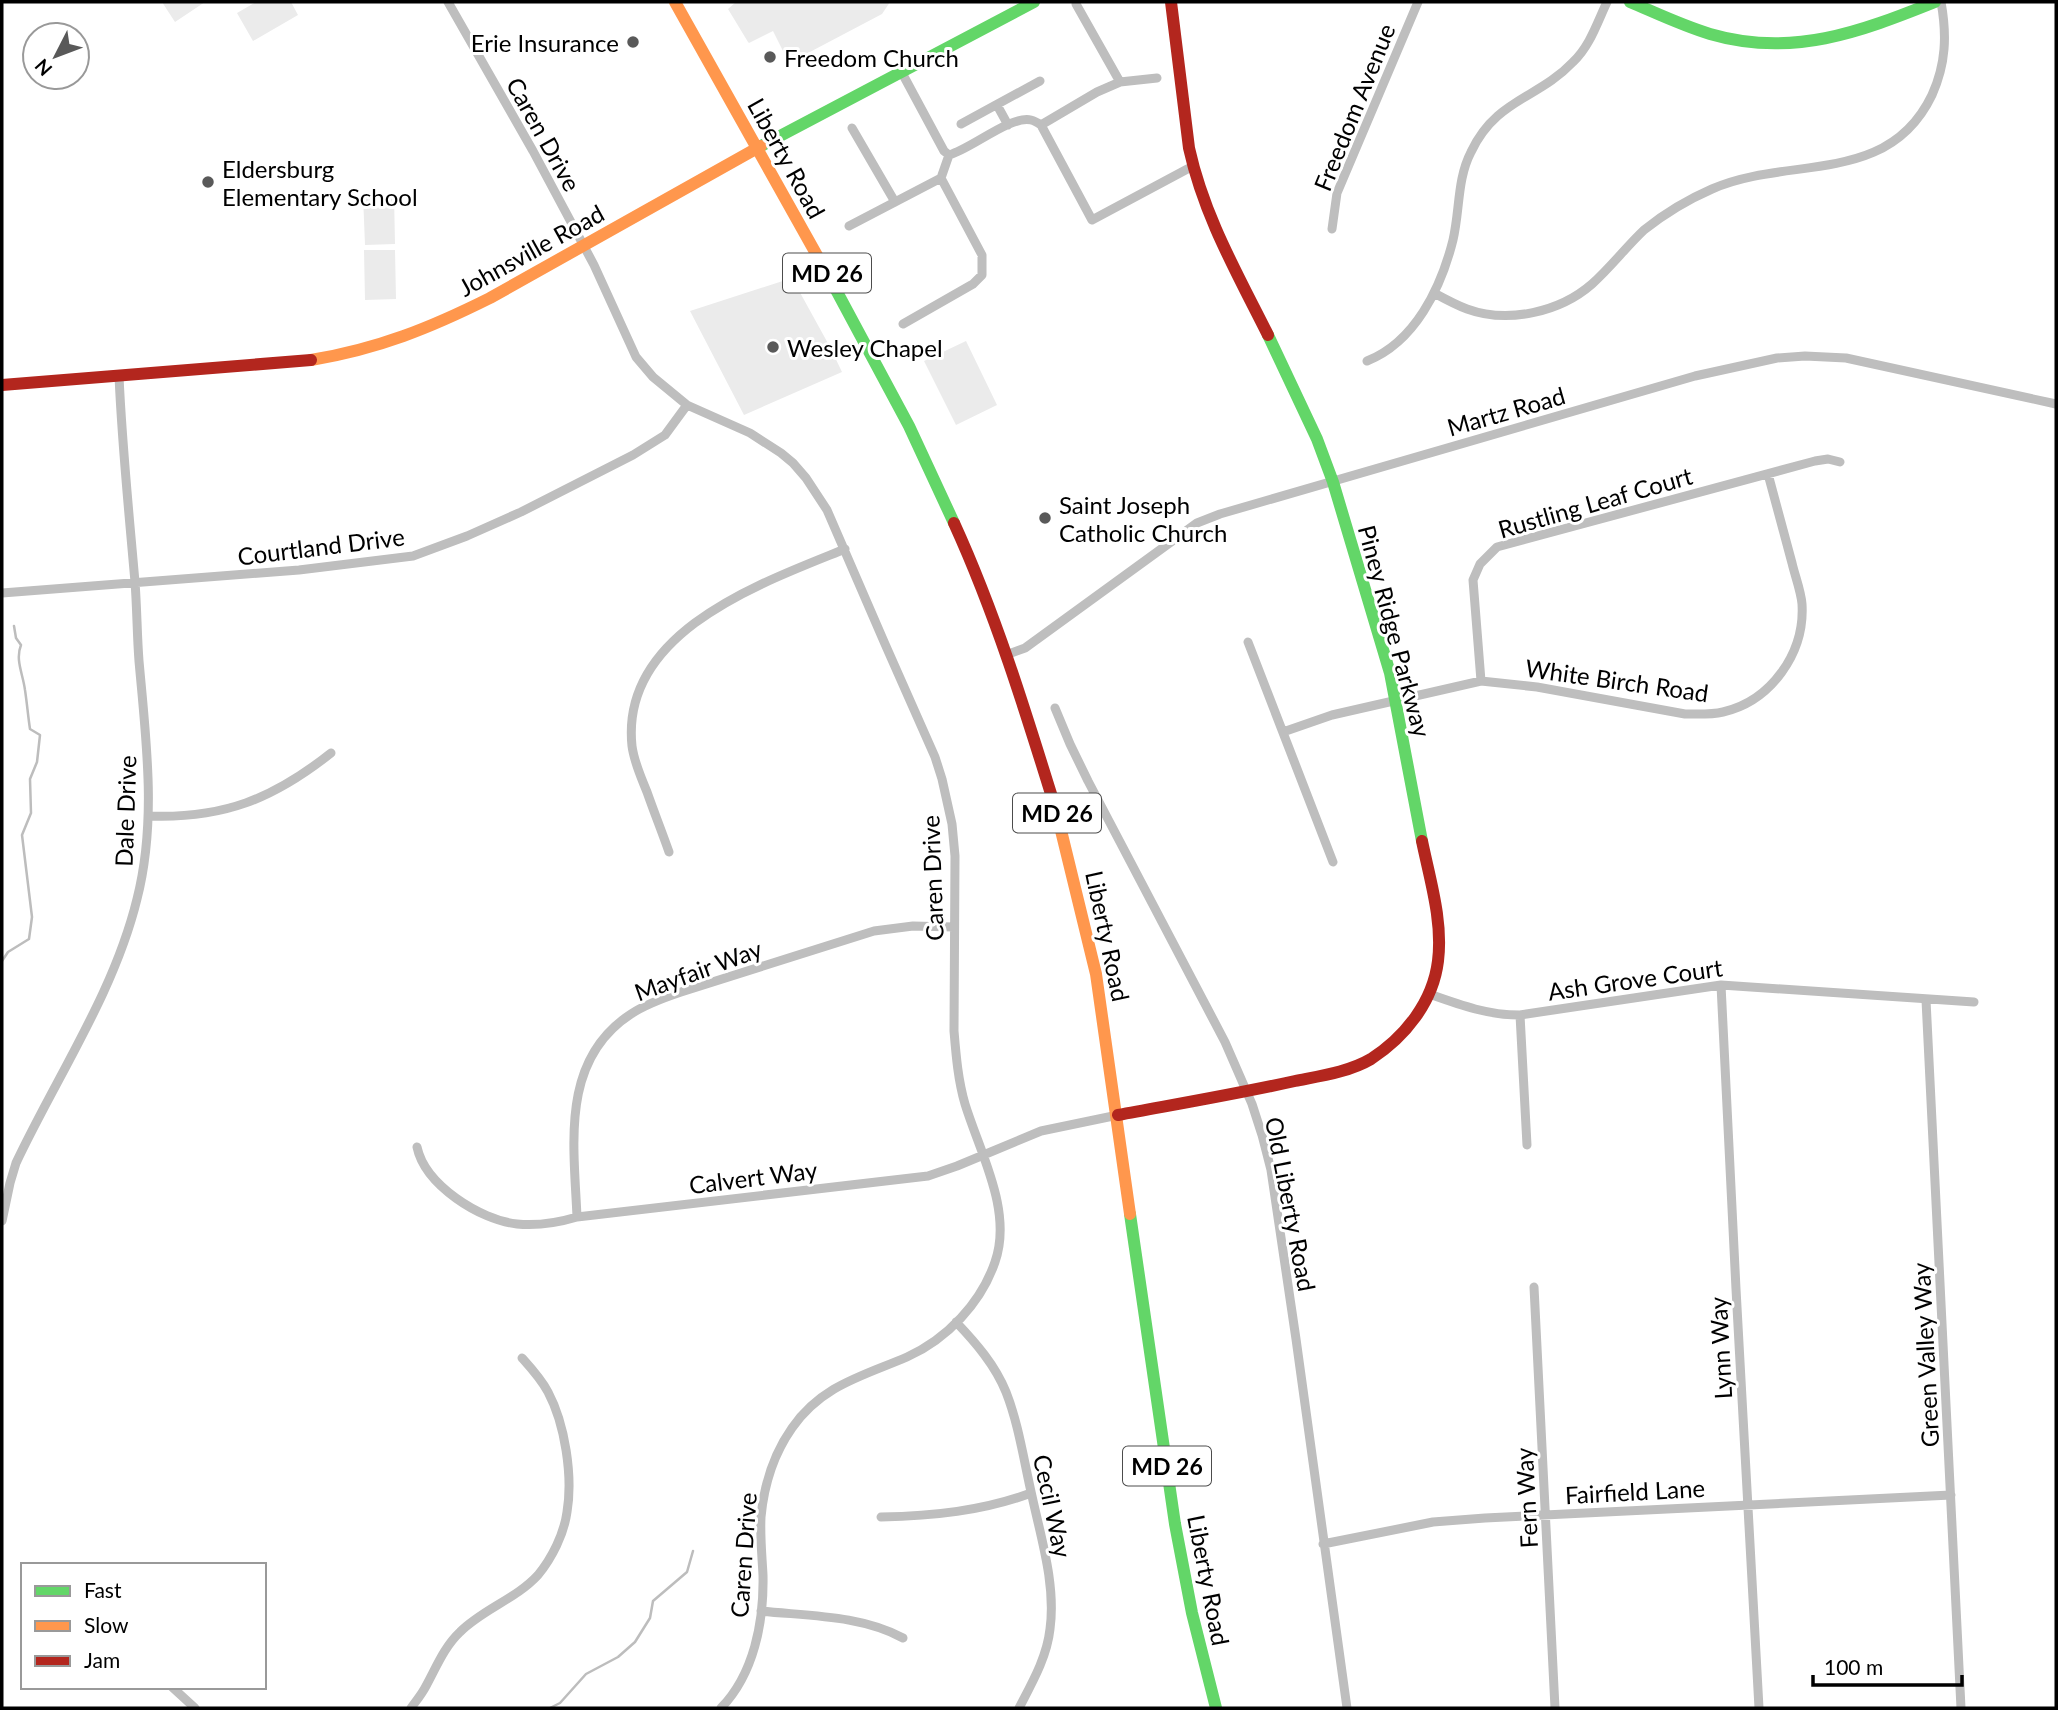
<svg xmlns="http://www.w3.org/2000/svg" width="2058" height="1710" font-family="Lato,sans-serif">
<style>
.green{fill:#ebebeb}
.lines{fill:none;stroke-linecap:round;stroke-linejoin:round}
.stream{stroke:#bdbdbd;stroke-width:2.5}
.street{stroke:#bebebe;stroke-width:9}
.fast{stroke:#63d668;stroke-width:12}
.slow{stroke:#ff974d;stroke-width:12}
.jam{stroke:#b3261e;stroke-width:12}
.poi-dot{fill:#595959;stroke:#fff;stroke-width:2.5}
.labels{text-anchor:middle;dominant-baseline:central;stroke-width:6;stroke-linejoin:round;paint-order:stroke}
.shield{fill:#fff;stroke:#4c4c4c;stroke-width:2}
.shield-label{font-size:23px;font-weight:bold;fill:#000}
.poi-label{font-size:24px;fill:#000;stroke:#fff;text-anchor:start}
.street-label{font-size:24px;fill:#000;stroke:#fff}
</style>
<rect width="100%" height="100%" fill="#fff"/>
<path class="green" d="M162 2H205L175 22Z
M256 2H291L298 15 253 41 237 13Z
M736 2H890L882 14 789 63 773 31 749 43 748 42 728 9Z
M363 195H394L395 244 365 245Z
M364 250H395L396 299 365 300Z
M792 278 830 347 842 372 744 415 690 311Z
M966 341 997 405 956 425 924 361Z"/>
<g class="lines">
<path class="stream" d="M2 961 8 952 29 939 32 917 22 835 31 813 30 779 37 762 40 735 30 729C28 716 27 703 25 690 23 674 15 660 21 645L16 638 14 626
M550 1708 560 1703 586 1674 618 1657 635 1642 650 1618 653 1601 687 1572 693 1551"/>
<path class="street" d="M448 2 533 151 594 265 636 357 653 377 687 405 750 433 781 453 793 463 806 478 827 510 885 644 935 757 942 779 952 824 955 856 954 1031C956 1055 958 1080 965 1104 980 1153 1013 1211 995 1262 981 1303 947 1339 907 1357 863 1376 822 1385 792 1428 773 1455 764 1485 761 1517 760 1536 762 1556 763 1575 764 1622 754 1674 721 1708
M1076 4 1120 82
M901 71 944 151 949 155
M997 105 1008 125
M961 124 1040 81
M1041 125 1097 92 1120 82 1157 78
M852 128 895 202
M949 155C971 149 1011 115 1031 120 1035 121 1038 123 1041 125L1092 220 1193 166
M849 226 941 178 949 155
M1332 229 1337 193 1418 2
M1434 293C1445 299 1456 305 1467 309 1508 324 1560 312 1592 284 1611 267 1626 247 1644 230 1664 214 1689 199 1712 189 1789 155 1888 187 1932 95 1946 64 1947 35 1941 2
M903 324 973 284 982 275V255L941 178
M1367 361C1415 342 1441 288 1453 240 1460 210 1457 179 1471 152 1496 99 1538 99 1573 62 1590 46 1597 23 1607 2
M2 593 299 570 413 556 467 536 521 512 633 455 665 435 687 405
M1248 642 1333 862
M1006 655 1025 648 1197 523 1220 514 1695 376 1777 358 1805 356 1846 358 2056 404
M1481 681 1473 580 1480 564 1497 547 1815 461 1828 459 1840 462
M1055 708 1070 744 1088 781 1225 1042 1252 1104 1262 1135 1271 1170 1296 1339 1347 1708
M1283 732 1332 715 1481 681 1537 687 1685 714C1698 714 1710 715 1723 712 1771 701 1805 653 1802 604 1801 591 1795 576 1792 563 1784 533 1776 503 1768 474
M148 816C223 819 273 799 331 753
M669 852C662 832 654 812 647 792 641 777 634 762 632 746 620 632 761 583 845 549
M1721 985 1736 1289 1759 1708
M1429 994C1460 1005 1487 1015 1520 1015L1721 985 1974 1002
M1926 1000 1961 1708
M1520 1015 1527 1145
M417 1147C425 1185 480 1220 517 1224 538 1226 557 1223 577 1217L928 1176 957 1166 1041 1131 1118 1115
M577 1217C574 1145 560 1060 631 1014 646 1004 663 998 681 992L874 931 913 926 954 927
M2 1221 10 1183 16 1163C57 1076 114 993 137 899 157 821 146 740 139 661 137 635 137 608 135 582 129 513 122 445 119 376
M1534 1287 1555 1708
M956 1322C976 1343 995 1365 1006 1392 1019 1425 1024 1462 1032 1496 1041 1538 1056 1585 1050 1629 1047 1657 1032 1683 1019 1708
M881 1517C932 1516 983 1511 1031 1493
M1323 1544 1433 1522 1485 1518 1951 1495
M761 1611C807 1616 861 1615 903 1638
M172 1687 195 1708
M411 1708C416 1701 422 1694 426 1686 436 1668 444 1647 460 1632 483 1609 516 1599 538 1575 552 1558 564 1534 567 1512 573 1476 565 1424 548 1392 541 1379 531 1368 522 1358"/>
<path class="fast" d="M1630 2C1656 13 1683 26 1710 34 1792 58 1860 32 1935 2
M761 146 1034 2
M828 275 909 426 954 523
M1268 335 1317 439 1333 482 1390 673 1422 841
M1130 1214 1175 1524 1192 1613 1216 1708"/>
<path class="slow" d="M675 2 828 275
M311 360C378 349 430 328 490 298L761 146
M1056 810 1096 974 1130 1214"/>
<path class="jam" d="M1171 2 1189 148C1204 216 1237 273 1268 335
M2 385 311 360
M954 523C996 615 1026 713 1056 810
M1118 1115C1177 1104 1236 1094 1295 1081 1320 1076 1349 1072 1371 1059 1405 1037 1433 1002 1438 961 1443 921 1430 880 1422 841"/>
</g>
<g class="poi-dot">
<circle cx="633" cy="42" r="7"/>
<circle cx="770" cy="57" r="7"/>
<circle cx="208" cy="182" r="7"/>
<circle cx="773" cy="347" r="7"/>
<circle cx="1045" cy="518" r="7"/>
</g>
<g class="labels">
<g class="shield">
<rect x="783" y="253.5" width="88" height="39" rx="5"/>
<rect x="1013" y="793.5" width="88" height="39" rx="5"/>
<rect x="1123" y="1446.5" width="88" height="39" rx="5"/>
</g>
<g class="shield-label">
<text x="827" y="273">MD 26</text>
<text x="1057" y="813">MD 26</text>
<text x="1167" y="1466">MD 26</text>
</g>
<g class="poi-label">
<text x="619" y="42" text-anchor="end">Erie Insurance</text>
<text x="784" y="57">Freedom Church</text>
<text x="222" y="168">Eldersburg<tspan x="222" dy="28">Elementary School</tspan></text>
<text x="787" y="347">Wesley Chapel</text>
<text x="1059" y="504">Saint Joseph<tspan x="1059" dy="28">Catholic Church</tspan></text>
</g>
<g class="street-label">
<text transform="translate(1354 107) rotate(-68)">Freedom Avenue</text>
<text transform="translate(544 134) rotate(61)">Caren Drive</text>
<text transform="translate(787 158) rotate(61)">Liberty Road</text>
<text transform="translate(531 250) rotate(-29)">Johnsville Road</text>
<text transform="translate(1506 411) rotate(-16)">Martz Road</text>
<text transform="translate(1595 502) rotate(-16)">Rustling Leaf Court</text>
<text transform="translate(321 546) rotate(-7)">Courtland Drive</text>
<text transform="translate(1395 631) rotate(75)">Piney Ridge Parkway</text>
<text transform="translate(1617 680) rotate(8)">White Birch Road</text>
<text transform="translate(125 811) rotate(-88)">Dale Drive</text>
<text transform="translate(932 878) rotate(-92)">Caren Drive</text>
<text transform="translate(1108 936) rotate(78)">Liberty Road</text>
<text transform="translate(698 970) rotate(-20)">Mayfair Way</text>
<text transform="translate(1635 979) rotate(-8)">Ash Grove Court</text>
<text transform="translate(753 1177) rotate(-7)">Calvert Way</text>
<text transform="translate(1291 1204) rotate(79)">Old Liberty Road</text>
<text transform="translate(1720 1348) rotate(-93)">Lynn Way</text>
<text transform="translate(1925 1355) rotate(-93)">Green Valley Way</text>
<text transform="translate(1635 1491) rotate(-3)">Fairfield Lane</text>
<text transform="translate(1526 1498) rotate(-93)">Fern Way</text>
<text transform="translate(1053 1506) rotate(78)">Cecil Way</text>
<text transform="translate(743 1555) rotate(-86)">Caren Drive</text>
<text transform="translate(1209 1580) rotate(79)">Liberty Road</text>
</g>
</g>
<rect width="2058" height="1710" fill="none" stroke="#000000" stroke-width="7"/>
<rect x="21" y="1563" width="245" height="126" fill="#ffffff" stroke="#999999" stroke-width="2"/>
<rect x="35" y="1586" width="35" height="10" fill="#63d668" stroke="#999999" stroke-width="2"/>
<text x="84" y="1598" font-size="21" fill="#000000">Fast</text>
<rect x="35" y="1621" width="35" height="10" fill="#ff974d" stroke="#999999" stroke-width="2"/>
<text x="84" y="1633" font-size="21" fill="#000000">Slow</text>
<rect x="35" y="1656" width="35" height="10" fill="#b3261e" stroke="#999999" stroke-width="2"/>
<text x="84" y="1668" font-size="21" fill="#000000">Jam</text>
<g transform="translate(56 56) rotate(228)"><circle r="33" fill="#ffffff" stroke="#999999" stroke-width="2"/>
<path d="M0-5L12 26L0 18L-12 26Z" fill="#595959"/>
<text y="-10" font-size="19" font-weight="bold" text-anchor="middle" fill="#000000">N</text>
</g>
<path d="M1813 1675v10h149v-10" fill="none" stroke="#000000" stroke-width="3.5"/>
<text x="1824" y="1675" font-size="21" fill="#000000" stroke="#ffffff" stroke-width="5" paint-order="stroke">100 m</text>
</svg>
